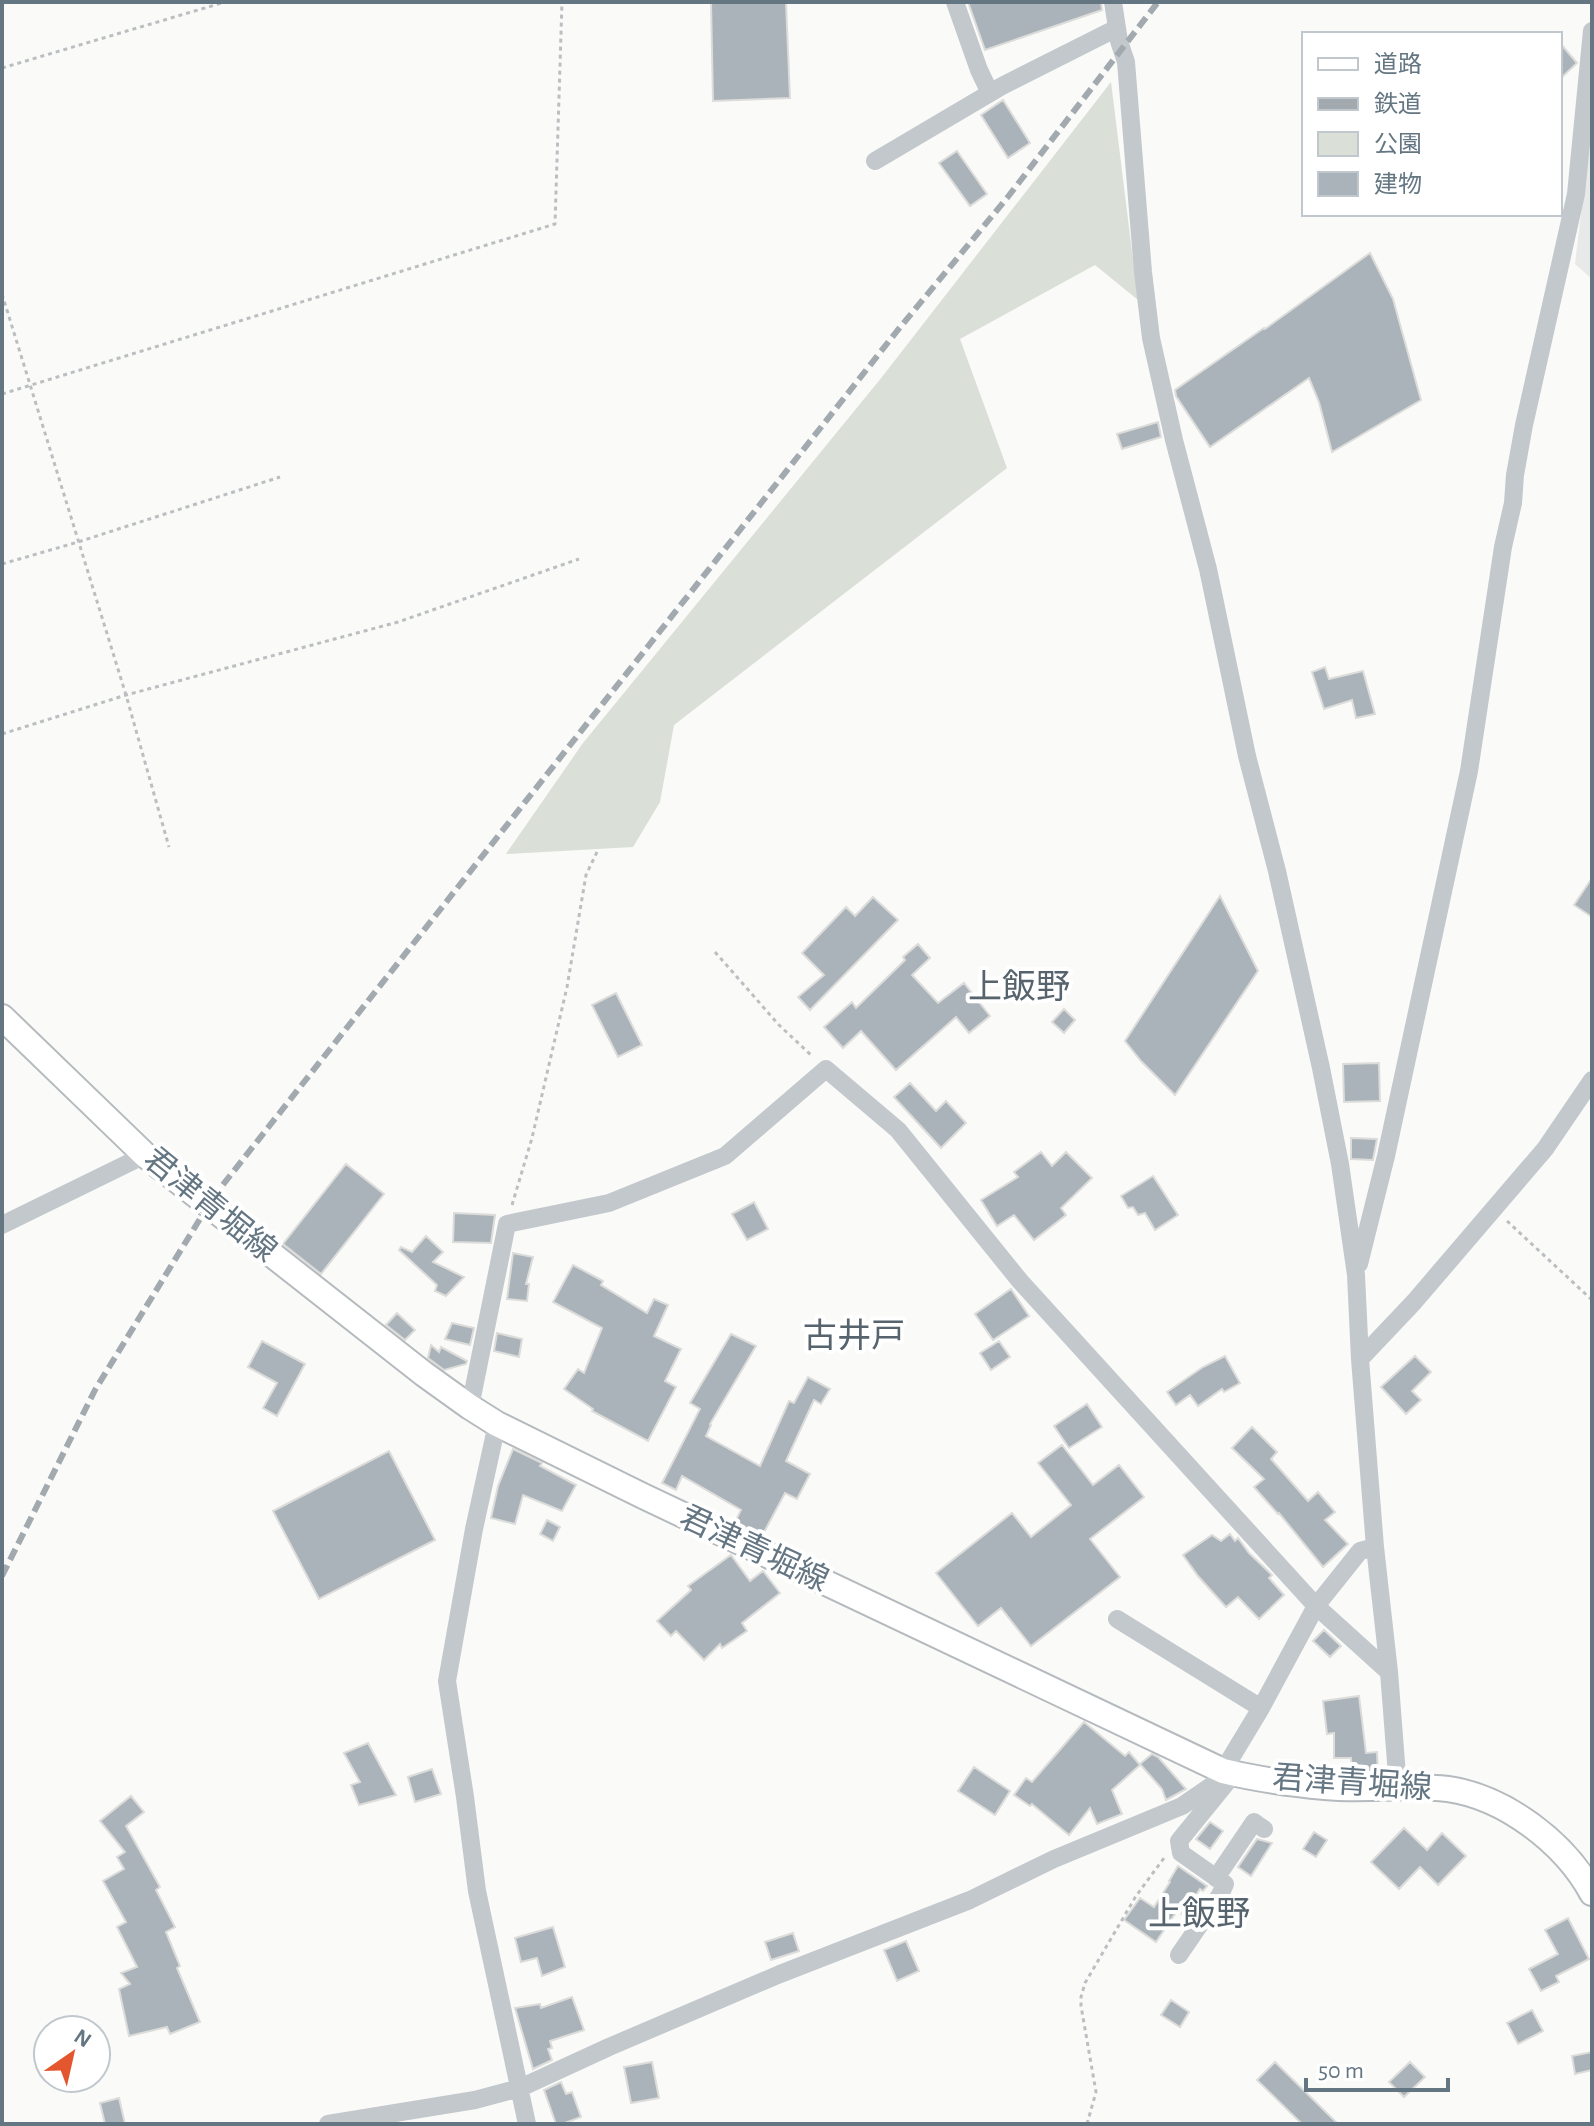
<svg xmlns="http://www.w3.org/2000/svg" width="1594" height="2126" font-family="'Alegreya Sans','Noto Sans JP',sans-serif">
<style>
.built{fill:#e8e9e9}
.green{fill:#dadfd7}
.building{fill:#aab3b9;stroke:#dcdcda;stroke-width:2}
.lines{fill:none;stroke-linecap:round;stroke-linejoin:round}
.major-casing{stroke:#b5babe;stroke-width:28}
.path{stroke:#bbbfc2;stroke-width:3;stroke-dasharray:4 4;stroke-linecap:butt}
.minor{stroke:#c3c8cc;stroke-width:18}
.major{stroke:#fff;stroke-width:24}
.rail{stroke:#a2aab0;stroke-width:6;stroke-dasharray:12 6;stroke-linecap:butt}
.labels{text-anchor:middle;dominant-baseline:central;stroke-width:8;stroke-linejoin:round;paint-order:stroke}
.street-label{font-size:32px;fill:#657683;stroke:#fff}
.neighbourhood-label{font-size:34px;fill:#57646e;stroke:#fff}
</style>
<rect width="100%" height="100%" fill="#fafaf8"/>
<path class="built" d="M1592 120V279L1575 264Z"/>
<path class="green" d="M1111 82 1138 300 1095 265 960 339 1007 468 674 725 660 802 633 847 506 854 583 743 882 377Z"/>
<path class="building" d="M711 2H786L790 98 713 101Z
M968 2H1101L1102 10 985 50Z
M1560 43 1577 63 1560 79Z
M1003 100 1030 143 1008 158 981 115Z
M957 151 987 194 970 206 939 163Z
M1370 253 1393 299 1421 400 1332 452 1319 402 1309 378 1210 447 1176 396 1175 390 1264 328 1265 329Z
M1158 422 1161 437 1122 449 1117 434Z
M1325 667 1329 679 1363 671 1375 714 1356 718 1352 700 1324 709 1312 672Z
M1592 878V917L1574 905Z
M1220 896 1258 971 1175 1095 1141 1061 1125 1041Z
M873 897 898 920 810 1010 798 997 824 975 802 953 846 907 855 916Z
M918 944 930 958 912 975 938 1003 964 983 990 1016 969 1033 956 1017 896 1070 861 1031 843 1048 824 1027 852 1002 856 1008 905 960 903 957Z
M616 993 642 1045 618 1057 592 1005Z
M1064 1009 1075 1020 1064 1033 1052 1022Z
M1379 1063 1380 1101 1344 1102 1343 1064Z
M910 1083 936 1111 946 1101 966 1123 941 1148 894 1097Z
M1351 1138 1377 1139 1373 1160 1351 1159Z
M1041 1152 1052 1166 1066 1152 1092 1178 1061 1208 1066 1215 1034 1240 1014 1215 997 1226 981 1200 1018 1177 1014 1172Z
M346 1164 384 1194 321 1274 283 1244Z
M1153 1176 1178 1215 1155 1230 1145 1213 1138 1215 1133 1207 1128 1208 1121 1196Z
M754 1202 768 1229 747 1240 732 1214Z
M454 1213 495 1215 491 1243 453 1242Z
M426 1236 443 1252 433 1262 464 1277 446 1296 435 1291 437 1285 399 1250 401 1247 412 1252Z
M513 1253 533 1257 526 1284H529L527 1301 507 1299Z
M573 1265 603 1281 601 1285 647 1313 654 1299 668 1305 654 1336 681 1349 665 1381 676 1387 648 1441 592 1411 593 1409 564 1389 578 1369 584 1373 602 1328 553 1302Z
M1011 1289 1029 1316 993 1340 975 1314Z
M397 1313 415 1330 405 1340 386 1325Z
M452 1323 474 1328 470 1345 445 1339Z
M497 1333 522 1339 519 1357 494 1351Z
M731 1334 756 1346 710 1424 711 1425 706 1436 760 1466 789 1401 794 1403 808 1377 830 1389 821 1404 814 1400 786 1461 810 1474 797 1499 785 1493 762 1536 735 1522 741 1510 682 1476 676 1490 662 1483 700 1409 690 1403Z
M262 1341 305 1364 277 1416 263 1408 277 1383 248 1367Z
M999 1341 1010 1357 991 1370 980 1353Z
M431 1345 439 1352 441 1347 467 1361 466 1364 444 1370 428 1358Z
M1225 1356 1240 1383 1224 1392 1222 1389 1198 1406 1190 1395 1176 1405 1167 1392 1203 1367Z
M1415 1356 1431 1372 1412 1391 1421 1400 1406 1414 1381 1387Z
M1087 1404 1102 1427 1069 1448 1054 1426Z
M1252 1427 1277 1452 1271 1459 1308 1501 1318 1492 1335 1512 1325 1520 1348 1544 1323 1567 1279 1513 1278 1514 1254 1487 1264 1479 1232 1448Z
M1062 1445 1093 1485 1119 1465 1144 1497 1090 1539 1120 1577 1031 1646 1001 1608 978 1626 936 1573 1012 1513 1031 1537 1071 1505 1038 1463Z
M513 1449 542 1463 540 1466 576 1485 562 1511 523 1495 515 1524 491 1518 498 1486Z
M389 1451 435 1540 319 1599 273 1511Z
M547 1520 560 1527 553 1541 540 1534Z
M1230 1534 1235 1541 1238 1538 1249 1553 1272 1575 1269 1578 1284 1595 1259 1619 1238 1597 1226 1607 1198 1576 1183 1555 1212 1535 1221 1541Z
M731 1555 750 1581 763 1571 780 1593 742 1623 747 1631 722 1648 720 1644 704 1660 676 1631 671 1636 657 1621 691 1590 688 1586Z
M1324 1630 1341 1646 1330 1657 1313 1641Z
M1359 1696 1366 1753 1377 1752 1378 1773H1352L1351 1758H1334V1733L1327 1734 1323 1701Z
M1084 1722 1125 1756 1129 1752 1140 1765 1112 1790 1122 1814 1097 1824 1090 1808 1069 1835 1032 1804 1030 1806 1014 1795 1026 1778 1032 1782Z
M368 1743 396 1795 359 1805 351 1785 360 1782 344 1753Z
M1152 1754 1158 1757 1186 1789 1166 1800 1162 1789 1140 1764Z
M974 1767 1010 1791 995 1815 958 1791Z
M432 1769 441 1794 415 1802 408 1777Z
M131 1796 144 1812 126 1826 160 1887 156 1890 175 1927 166 1932 180 1966 177 1968 200 2022 170 2034 167 2027 129 2036 119 1989 130 1984 121 1973 137 1967 117 1927 126 1922 103 1881 124 1869 117 1857 125 1852 100 1821Z
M1210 1822 1223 1831 1210 1849 1196 1839Z
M1404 1828 1427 1850 1442 1833 1466 1856 1438 1885 1420 1867 1399 1889 1371 1862Z
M1314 1832 1327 1840 1316 1857 1303 1849Z
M1257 1839 1272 1843 1251 1876 1238 1867Z
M1178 1866 1207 1886 1203 1891 1200 1889 1183 1915 1177 1911 1156 1942 1124 1920 1140 1898 1154 1907 1170 1882 1169 1881Z
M1568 1918 1589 1959 1556 1976 1559 1982 1541 1991 1529 1969 1558 1954 1545 1930Z
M553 1927 565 1967 542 1976 537 1958 521 1962 515 1938Z
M793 1933 799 1951 771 1960 765 1942Z
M906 1941 919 1971 897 1981 884 1950Z
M572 1997 584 2030 550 2041 552 2048 548 2049 552 2060 533 2069 515 2008 540 2004 541 2008Z
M1171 2000 1189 2012 1180 2027 1161 2015Z
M1532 2010 1543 2031 1518 2044 1507 2023Z
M1592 2052V2070L1575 2074 1572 2056Z
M652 2062 659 2098 631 2103 624 2067Z
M1275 2062 1338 2124H1302L1257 2080Z
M1410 2062 1425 2077 1404 2097 1389 2082Z
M561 2082 566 2094 572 2092 581 2117 562 2124H556L544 2090Z
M119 2098 125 2124H105L100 2103Z"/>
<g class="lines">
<defs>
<path id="major" d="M2 1017 145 1155 424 1374 470 1407 497 1424 643 1496 1223 1771C1256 1779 1292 1784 1325 1787 1366 1791 1407 1784 1448 1789 1505 1797 1565 1843 1592 1893"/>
</defs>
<use href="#major" class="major-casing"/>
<path class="path" d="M2 68 225 2
M2 294 126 695 169 847
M2 394 555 224 562 2
M2 564 78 542 280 477
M2 734 126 695 398 622 579 559
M715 952 779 1025 813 1057
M512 1205 532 1138 567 987 586 875 597 852
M1507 1221 1592 1300
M1087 2124 1096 2092 1081 2006V1997L1085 1983 1136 1896 1164 1858"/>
<path class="minor" d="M955 2 979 70 990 93
M1113 2 1119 41 1126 62 1143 272 1151 338 1174 440 1208 569 1247 756 1277 871 1321 1068 1340 1164 1356 1275 1360 1359 1375 1547 1389 1672 1398 1788
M875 161 1002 86 1117 28
M2 1225 145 1155
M1359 1264 1386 1156 1469 771 1503 547 1513 503 1515 475 1524 425 1576 194 1592 31
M1360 1359 1414 1302 1545 1149 1592 1080
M470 1407 507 1224 609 1203 725 1156 826 1069 898 1130 1020 1281 1316 1606 1389 1672
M497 1424 474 1529 447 1681 465 1797 477 1891 527 2124
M1117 1619 1261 1708
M1216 1878 1254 1822 1264 1829
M1179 1955 1220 1895 1225 1884 1181 1853 1179 1841 1227 1782
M328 2124 475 2100 520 2088 609 2047 780 1974 970 1900 1054 1859 1182 1806 1214 1784 1223 1771 1261 1708 1316 1606 1360 1551 1375 1547"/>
<use href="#major" class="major"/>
<path class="rail" d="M2 1576 95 1390 214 1196 897 331 1007 198 1158 2"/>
</g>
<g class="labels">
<g class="street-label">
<text transform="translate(210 1205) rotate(39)">君津青堀線</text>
<text transform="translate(754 1549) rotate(25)">君津青堀線</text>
<text transform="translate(1352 1783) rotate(4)">君津青堀線</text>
</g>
<g class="neighbourhood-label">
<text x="1019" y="988">上飯野</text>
<text x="854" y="1337">古井戸</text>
<text x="1199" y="1915">上飯野</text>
</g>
</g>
<rect width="1594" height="2126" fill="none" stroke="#657683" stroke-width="8"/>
<rect x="1302" y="32" width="260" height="184" fill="#ffffff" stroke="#c1c8cd" stroke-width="2"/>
<rect x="1318" y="58" width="40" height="12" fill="#ffffff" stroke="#c1c8cd" stroke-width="2"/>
<text x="1374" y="72" font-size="24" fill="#657683">道路</text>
<rect x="1318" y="98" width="40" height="12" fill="#a2aab0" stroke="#c1c8cd" stroke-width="2"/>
<text x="1374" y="112" font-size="24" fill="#657683">鉄道</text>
<rect x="1318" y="132" width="40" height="24" fill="#dadfd7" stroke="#c1c8cd" stroke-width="2"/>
<text x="1374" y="152" font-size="24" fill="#657683">公園</text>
<rect x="1318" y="172" width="40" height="24" fill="#aab3b9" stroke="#c1c8cd" stroke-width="2"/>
<text x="1374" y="192" font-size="24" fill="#657683">建物</text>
<g transform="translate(72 2054) rotate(34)"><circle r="38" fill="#ffffff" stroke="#c1c8cd" stroke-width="2"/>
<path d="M0-6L14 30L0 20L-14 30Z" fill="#e4572e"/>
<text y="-12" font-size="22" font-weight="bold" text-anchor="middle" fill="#657683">N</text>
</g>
<path d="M1306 2078v12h142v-12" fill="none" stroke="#657683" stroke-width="4"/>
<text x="1318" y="2078" font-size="24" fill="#657683" stroke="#ffffff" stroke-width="6" paint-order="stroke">50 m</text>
</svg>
